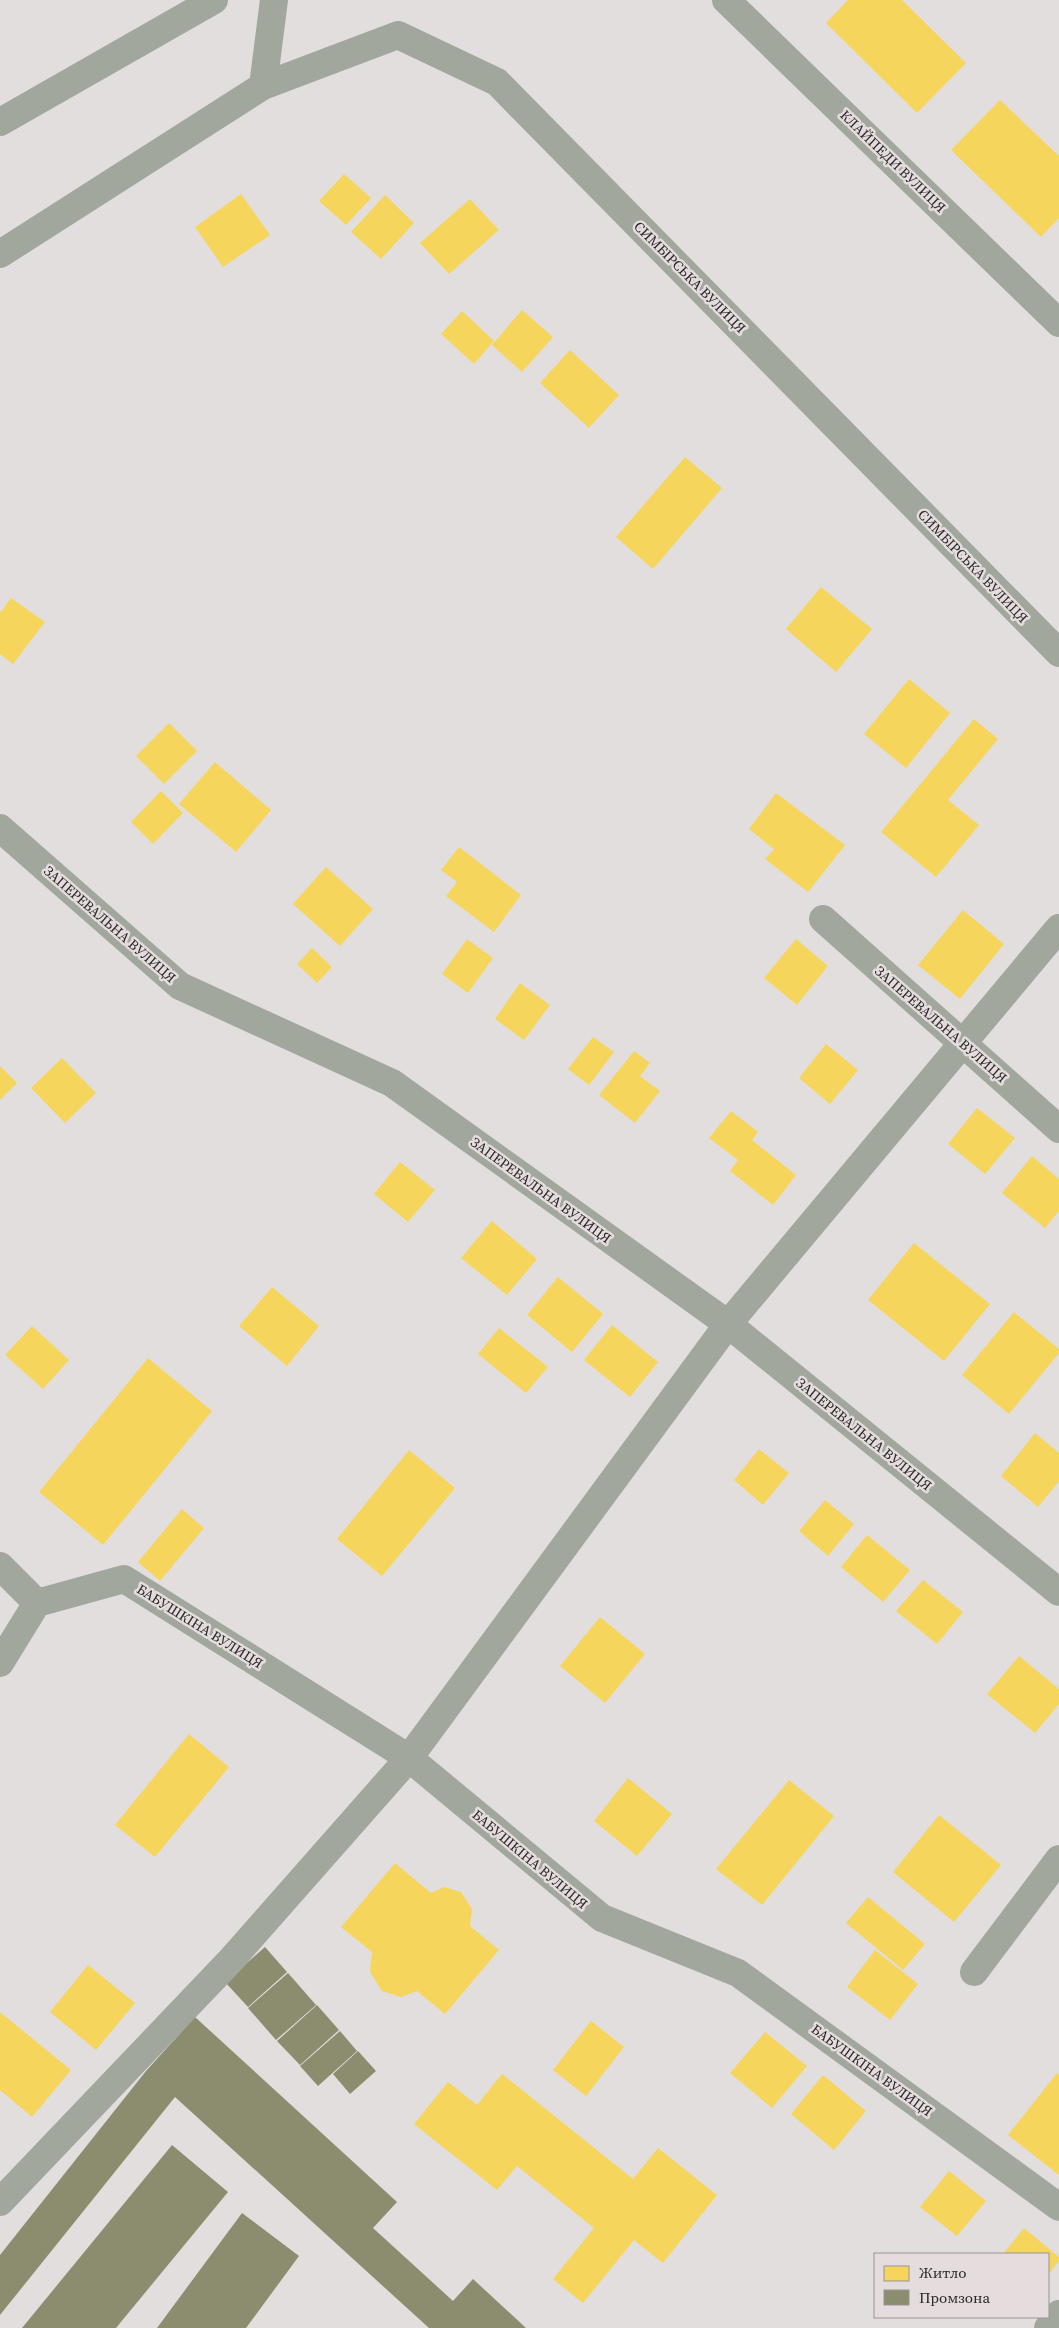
<svg xmlns="http://www.w3.org/2000/svg" width="1059" height="2328" font-family="'Source Serif 4',serif">
<style>
.homes{fill:#f6d55c}
.industry{fill:#8c8c6e}
.lines{fill:none;stroke-linecap:round;stroke-linejoin:round}
.minor{stroke:#a2a79d;stroke-width:28}
.labels{text-anchor:middle;dominant-baseline:central;stroke-width:5;stroke-linejoin:round;paint-order:stroke}
.street-label{font-size:14px;fill:#2a2728;stroke:#e4dcdd}
</style>
<rect width="100%" height="100%" fill="#e2dede"/>
<path class="homes" d="M848 0H902L966 63 917 113 826 23Z
M1000 100 1059 156V218L1041 237 951 150Z
M344 174 371 198 346 225 319 201Z
M241 194 270 235 223 267 195 227Z
M385 195 414 223 381 259 351 232Z
M470 199 499 230 449 274 420 243Z
M522 310 553 337 522 372 492 345Z
M462 311 494 341 474 364 441 334Z
M570 350 619 395 589 428 540 383Z
M685 457 722 488 653 569 616 537Z
M821 587 872 629 836 672 786 629Z
M11 598 45 622 13 664 0 654V613Z
M909 679 950 713 906 768 864 734Z
M974 719 998 739 948 800 979 825 936 877 881 832Z
M169 723 197 751 164 784 136 756Z
M215 762 271 810 236 852 179 804Z
M161 791 183 813 153 844 131 822Z
M776 793 845 845 808 892 765 859 774 849 749 829Z
M459 847 521 895 494 932 446 896 457 882 441 870Z
M326 867 373 909 340 946 293 904Z
M963 910 1004 944 960 999 918 965Z
M467 939 493 958 468 993 442 974Z
M796 939 828 966 797 1005 764 978Z
M312 948 332 967 317 983 297 964Z
M520 983 550 1005 524 1040 495 1019Z
M593 1037 614 1052 589 1085 568 1069Z
M826 1044 858 1070 830 1104 799 1078Z
M634 1051 650 1063 640 1076 660 1091 635 1123 599 1095Z
M62 1058 96 1093 65 1123 31 1088Z
M0 1066 17 1083 0 1100Z
M977 1108 1015 1138 985 1174 948 1144Z
M731 1111 758 1132 752 1140 796 1175 773 1205 730 1171 738 1160 709 1138Z
M1032 1156 1059 1179V1211L1045 1228 1002 1193Z
M400 1162 435 1190 408 1222 374 1194Z
M492 1221 537 1259 507 1295 461 1258Z
M914 1243 990 1304 944 1361 868 1300Z
M558 1277 603 1314 572 1352 527 1315Z
M272 1287 319 1326 287 1366 239 1326Z
M1014 1312 1059 1349V1353L1009 1414 962 1375Z
M612 1325 658 1362 630 1397 584 1360Z
M32 1326 69 1360 43 1389 5 1355Z
M499 1328 548 1367 526 1393 478 1354Z
M148 1358 212 1411 103 1545 39 1492Z
M1035 1433 1059 1453V1481L1038 1507 1001 1476Z
M759 1449 789 1473 763 1505 734 1480Z
M409 1450 455 1488 382 1576 337 1539Z
M825 1500 854 1524 828 1556 799 1531Z
M182 1509 204 1528 160 1581 138 1562Z
M867 1535 910 1570 883 1602 841 1567Z
M923 1580 963 1612 937 1644 896 1611Z
M600 1617 645 1654 605 1703 560 1666Z
M1019 1656 1059 1689V1704L1035 1733 987 1694Z
M189 1734 229 1767 155 1857 115 1825Z
M628 1778 672 1814 637 1856 594 1821Z
M789 1780 834 1816 762 1905 716 1869Z
M939 1815 1001 1865 954 1922 893 1872Z
M395 1863 431 1893 444 1887 461 1892 472 1909 470 1926 499 1950 445 2014 417 1991 401 1997 382 1991 370 1972 372 1952 341 1927Z
M868 1897 925 1944 903 1970 846 1923Z
M875 1950 918 1984 890 2020 847 1987Z
M88 1965 135 2003 96 2050 50 2012Z
M0 2012 71 2070 32 2117 0 2090Z
M591 2021 624 2047 586 2096 553 2070Z
M765 2032 807 2066 772 2108 730 2073Z
M1057 2073 1059 2075V2175L1008 2135Z
M502 2074 633 2179 658 2148 717 2195 663 2263 634 2240 583 2303 553 2279 594 2228 517 2166 497 2190 414 2124 448 2082 477 2105Z
M823 2075 866 2111 834 2150 791 2114Z
M949 2171 986 2201 957 2236 920 2207Z
M1024 2228 1059 2257V2261L1048 2275V2254H1003Z"/>
<path class="industry" d="M265 1947 287 1972 248 2007 225 1982Z
M288 1973 316 2005 276 2040 248 2008Z
M317 2005 339 2030 300 2065 277 2041Z
M195 2017 397 2202 373 2228 453 2301 473 2279 526 2328H429L175 2097 0 2315V2255L146 2071Z
M340 2031 357 2051 318 2086 300 2066Z
M358 2051 376 2071 350 2094 333 2074Z
M172 2145 228 2192 116 2328H22Z
M242 2213 299 2256 246 2328H157Z"/>
<g class="lines">
<path class="minor" d="M726 0 1059 323
M263 86 398 35 497 82 1059 653
M0 122 214 0
M0 254 263 86 274 0
M0 828 180 986 392 1083 728 1324 1059 1592
M823 919 1059 1129
M0 1566 37 1603 124 1579 409 1758 602 1918 738 1973 1059 2207
M0 1663 37 1603
M974 1972 1059 1859
M0 2202 231 1960 409 1758 728 1324 1059 928
M1048 2328 1059 2314"/>
</g>
<g class="labels">
<g class="street-label">
<text transform="translate(893 161) rotate(44)">КЛАЙПЕДИ ВУЛИЦЯ</text>
<text transform="translate(690 277) rotate(45)">СИМБІРСЬКА ВУЛИЦЯ</text>
<text transform="translate(973 566) rotate(46)">СИМБІРСЬКА ВУЛИЦЯ</text>
<text transform="translate(110 924) rotate(41)">ЗАПЕРЕВАЛЬНА ВУЛИЦЯ</text>
<text transform="translate(941 1024) rotate(41)">ЗАПЕРЕВАЛЬНА ВУЛИЦЯ</text>
<text transform="translate(541 1190) rotate(36)">ЗАПЕРЕВАЛЬНА ВУЛИЦЯ</text>
<text transform="translate(864 1434) rotate(39)">ЗАПЕРЕВАЛЬНА ВУЛИЦЯ</text>
<text transform="translate(200 1626) rotate(32)">БАБУШКІНА ВУЛИЦЯ</text>
<text transform="translate(530 1859) rotate(40)">БАБУШКІНА ВУЛИЦЯ</text>
<text transform="translate(872 2070) rotate(36)">БАБУШКІНА ВУЛИЦЯ</text>
</g>
</g>
<rect x="874" y="2253" width="175" height="65" fill="#e4dcdd" stroke="#9a9495"/>
<rect x="884" y="2266" width="25" height="15" fill="#f6d55c" stroke="#9a9495"/>
<text x="919" y="2278" font-size="15" fill="#2a2728">Житло</text>
<rect x="884" y="2290" width="25" height="15" fill="#8c8c6e" stroke="#9a9495"/>
<text x="919" y="2303" font-size="15" fill="#2a2728">Промзона</text>
</svg>
